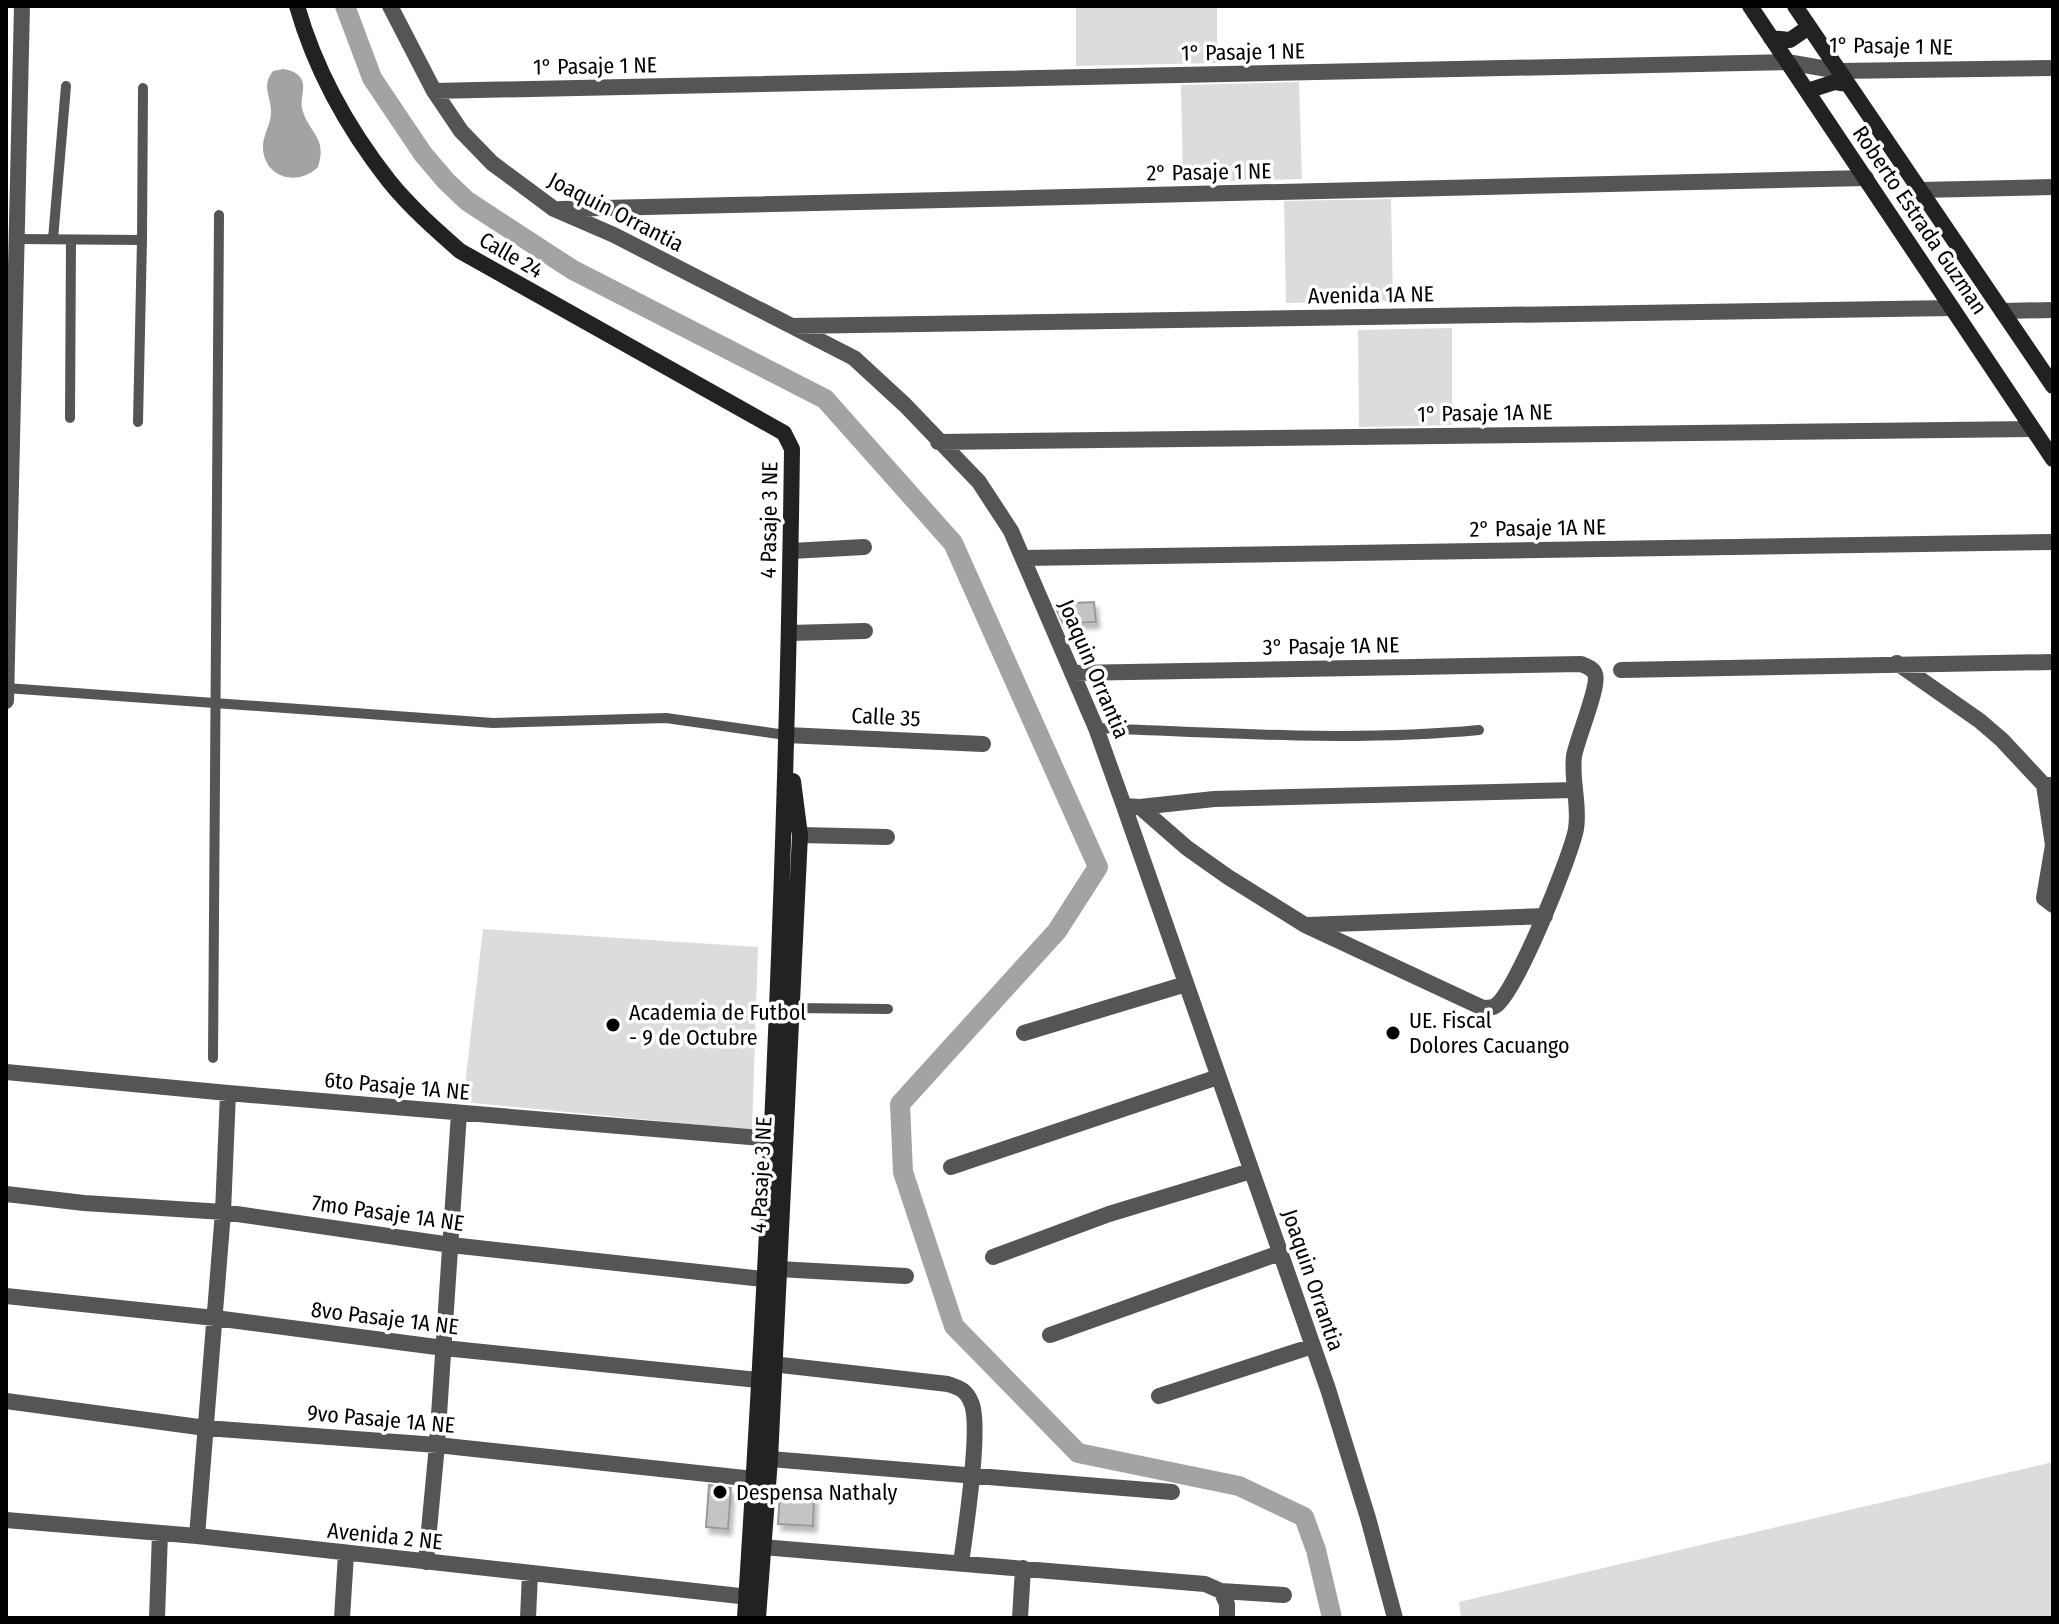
<svg xmlns="http://www.w3.org/2000/svg" width="2059" height="1624" font-family="'Fira Sans Condensed',sans-serif">
<style>
.green{fill:#dcdcdc}
.water{fill:#a3a3a3}
.lines{fill:none;stroke-linecap:round;stroke-linejoin:round}
.canal{stroke:#a3a3a3;stroke-width:20}
.building{fill:#c4c4c4;stroke:#999;stroke-width:2;filter:url(#shadow)}
.lane{stroke:#555;stroke-width:10}
.street{stroke:#555;stroke-width:16}
.secondary{stroke:#222;stroke-width:16}
.poi-dot{fill:#000;stroke:#fff;stroke-width:3}
.labels{text-anchor:middle;dominant-baseline:central;stroke-width:7;stroke-linejoin:round;paint-order:stroke}
.street-label{font-size:22px;fill:#000;stroke:#fff}
.poi-label{font-size:22px;fill:#000;stroke:#fff;text-anchor:start}
</style>
<defs>
<filter id="shadow"><feDropShadow dx="3.5" dy="6" stdDeviation="2" flood-color="#0004"/></filter>
</defs>
<rect width="100%" height="100%" fill="#fff"/>
<path class="green" d="M1076 6H1217V63L1076 66Z
M1299 82 1302 179 1183 182 1181 85Z
M1391 199 1393 301 1286 303 1284 201Z
M1452 328V425L1359 427 1358 330Z
M483 929 758 947 752 1130 463 1102Z
M2053 1462V1618H1461L1459 1602Z"/>
<path class="water" d="M283 69C290 70 296 72 300 77 307 86 300 97 302 108 308 133 328 137 318 167 298 187 265 178 263 149 262 136 271 125 271 112 271 96 261 86 273 71Z"/>
<g class="lines">
<path class="canal" d="M345 6 372 78 423 154 446 181 467 201 573 270 825 399 953 543 1098 867 1057 931 900 1104 903 1172 954 1326 1078 1453 1239 1486 1304 1517 1316 1550 1332 1618"/>
</g>
<path class="building" d="M1094 602 1096 622 1063 623 1054 604Z
M709 1485 731 1488 728 1529 706 1527Z
M780 1492 814 1494 813 1526 778 1524Z"/>
<g class="lines">
<path class="lane" d="M16 239 142 240 138 422
M53 239 66 86
M142 240 143 88
M70 418 71 240
M6 688 493 723 666 718 786 735
M1096 728C1224 733 1352 742 1479 730
M792 1008 888 1009
M213 1058 219 215"/>
<path class="street" d="M390 6 434 91 461 131 492 163 554 209 614 235 854 358 905 405 979 482 1011 531 1096 728 1124 806 1328 1389 1368 1518 1395 1618
M434 91 1787 62 1839 71 2053 68
M1920 190 2053 187
M560 209 1866 178
M2002 311 2053 310
M792 326 1952 308
M938 442 2032 429
M791 551 864 547
M1023 558 2053 542
M789 633 865 631
M1897 663 1980 721 2002 740 2044 785H2053
M1621 670 2053 662
M1072 673 1581 664C1586 666 1593 668 1595 674 1600 685 1577 739 1574 756 1571 781 1580 805 1576 829 1571 856 1515 995 1495 1006 1492 1008 1486 1008 1483 1008L1305 925 1228 877 1187 848 1140 807 1124 806
M6 701 22 6
M786 735 983 744
M2044 785 2053 845 2044 898 2053 905
M1140 807 1214 799 1574 790
M800 835 887 837
M1307 925 1545 916
M1024 1033 1186 984
M6 1072 228 1093 784 1140
M951 1167 1218 1077
M6 1194 84 1203 223 1212 451 1245 763 1279
M993 1257 1109 1214 1251 1171
M778 1269 906 1276
M6 1296 215 1318 444 1348 758 1380
M1050 1335 1280 1253
M772 1364 948 1384C960 1388 966 1390 971 1402 982 1424 965 1534 961 1563
M1159 1396 1313 1346
M6 1401 206 1428 437 1445 754 1479
M770 1459 1172 1492
M6 1520 197 1536 758 1598
M197 1536 223 1212 228 1093
M751 1546 1205 1584 1221 1591 1227 1604V1618
M426 1562 437 1445 459 1113
M1221 1591 1284 1595
M157 1618 160 1533
M342 1618 346 1554
M528 1618 530 1573
M1020 1618 1023 1568"/>
<path class="secondary" d="M297 6C315 69 349 130 389 181 410 207 435 229 460 251L784 433 792 449C787 839 770 1229 745 1618
M1750 6 2053 459
M1795 6 2053 386
M1771 38 1790 40 1809 27
M1807 91 1835 82 1848 84
M758 1618 770 1459 800 835 793 781"/>
</g>
<g class="poi-dot">
<circle cx="613" cy="1025" r="8"/>
<circle cx="1393" cy="1033" r="8"/>
<circle cx="720" cy="1492" r="8"/>
</g>
<g class="labels">
<g class="street-label">
<text transform="translate(1891 46) rotate(1)">1° Pasaje 1 NE</text>
<text transform="translate(1243 52) rotate(-1)">1° Pasaje 1 NE</text>
<text transform="translate(595 66) rotate(-1)">1° Pasaje 1 NE</text>
<text transform="translate(1209 172) rotate(-1)">2° Pasaje 1 NE</text>
<text transform="translate(616 212) rotate(27)">Joaquin Orrantia</text>
<text transform="translate(1920 220) rotate(56)">Roberto Estrada Guzman</text>
<text transform="translate(511 255) rotate(30)">Calle 24</text>
<text transform="translate(1371 295) rotate(-1)">Avenida 1A NE</text>
<text transform="translate(1485 413) rotate(-1)">1° Pasaje 1A NE</text>
<text transform="translate(769 520) rotate(-89)">4 Pasaje 3 NE</text>
<text transform="translate(1538 528) rotate(-1)">2° Pasaje 1A NE</text>
<text transform="translate(1331 646) rotate(-1)">3° Pasaje 1A NE</text>
<text transform="translate(1094 669) rotate(67)">Joaquin Orrantia</text>
<text transform="translate(886 717) rotate(3)">Calle 35</text>
<text transform="translate(397 1086) rotate(5)">6to Pasaje 1A NE</text>
<text transform="translate(761 1175) rotate(-87)">4 Pasaje 3 NE</text>
<text transform="translate(388 1213) rotate(8)">7mo Pasaje 1A NE</text>
<text transform="translate(1313 1280) rotate(71)">Joaquin Orrantia</text>
<text transform="translate(385 1318) rotate(7)">8vo Pasaje 1A NE</text>
<text transform="translate(381 1419) rotate(5)">9vo Pasaje 1A NE</text>
<text transform="translate(385 1536) rotate(6)">Avenida 2 NE</text>
</g>
<g class="poi-label">
<text x="629" y="1012">Academia de Futbol<tspan x="629" dy="25">- 9 de Octubre</tspan></text>
<text x="1409" y="1020">UE. Fiscal<tspan x="1409" dy="25">Dolores Cacuango</tspan></text>
<text x="736" y="1492">Despensa Nathaly</text>
</g>
</g>
<rect width="2059" height="1624" fill="none" stroke="#000000" stroke-width="16"/>
</svg>
